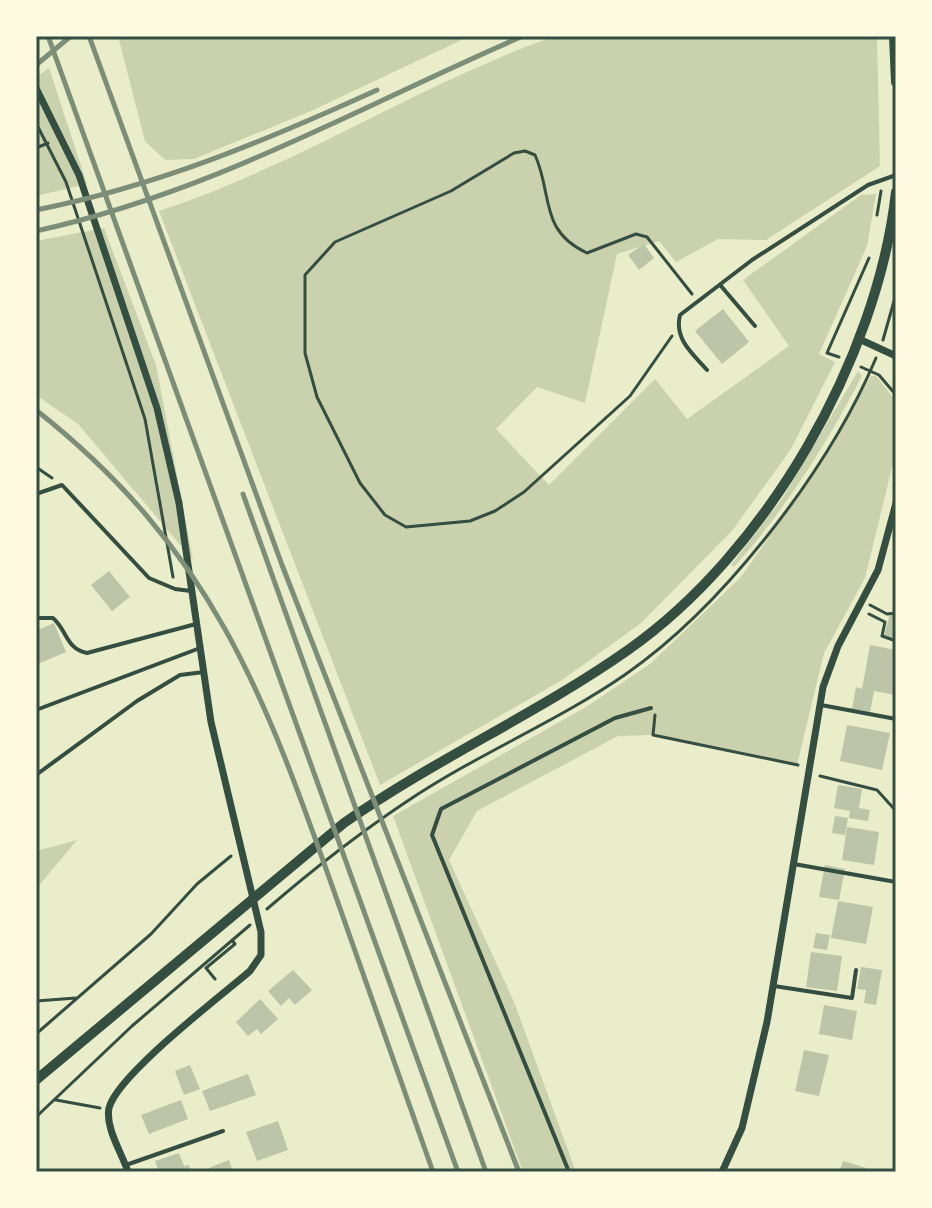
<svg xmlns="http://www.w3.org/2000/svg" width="932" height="1208" font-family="Poppins,sans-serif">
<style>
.green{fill:#cad2ad}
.building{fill:#bcc5a7}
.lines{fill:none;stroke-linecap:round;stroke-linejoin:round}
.path{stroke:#344e41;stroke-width:3}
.service{stroke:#344e41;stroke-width:4}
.minor{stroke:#344e41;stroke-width:7}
.secondary{stroke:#344e41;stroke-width:10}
.rail{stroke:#7c8e77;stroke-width:5}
.neatline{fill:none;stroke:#344e41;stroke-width:3}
</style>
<rect width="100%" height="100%" fill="#e9edc9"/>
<path class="green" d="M118 36H470L311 111 194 159 165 160 145 141Z
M555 36H877L880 166 766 240 718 239 676 262 659 241 617 254 585 403 537 387 496 429 549 485 655 379 687 419 789 346 743 280 861 195 876 194 867 246 819 354 835 362 791 449 732 531 640 624 562 680 380 785 159 211C297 166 419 84 555 36Z
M49 68 87 184 36 196V77Z
M104 228 156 365 193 560 78 424 36 395V241Z
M858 371 862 376C826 445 785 510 734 567L731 565 782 499Z
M871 376H876L896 401V451L865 578 824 653 797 765 653 735 618 736 477 811 449 860 514 1002 576 1172H523L393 816 586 707 650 664 740 578 812 477Z
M77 840 36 889V851Z"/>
<path class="building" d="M644 244 654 258 639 270 628 255Z
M723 309 749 342 722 364 695 331Z
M109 571 130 597 112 611 91 585Z
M890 613 896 615V639L884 636Z
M54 623 66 652 38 664 36 631Z
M870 645 896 650V695L874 691 870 712 852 709 856 687 862 689Z
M847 725 890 733 882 770 840 761Z
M838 785 862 789 859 808 870 810 868 821 849 818 850 811 834 808Z
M835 816 848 818 845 835 832 833Z
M847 827 879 832 874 865 842 860Z
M825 865 845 869 839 900 819 897Z
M838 901 873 907 866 944 831 938Z
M816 933 830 935 827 950 813 948Z
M811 952 842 956 837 991 806 987Z
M861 967 882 970 876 1005 864 1003 866 990 857 989Z
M293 970 312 990 295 1005 289 998 281 1006 268 991Z
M260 999 278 1019 261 1034 257 1029 248 1036 236 1022Z
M824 1005 857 1011 852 1040 819 1034Z
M804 1050 829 1055 819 1096 795 1091Z
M190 1065 200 1089 184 1095 175 1071Z
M248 1074 256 1095 210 1111 202 1091Z
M181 1100 188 1119 149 1134 141 1115Z
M278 1121 288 1150 257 1161 246 1132Z
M179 1153 184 1166 189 1165 191 1172H159L155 1161Z
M229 1160 233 1172H206L211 1167Z
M843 1161 863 1167 877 1172H839Z"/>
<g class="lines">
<path class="path" d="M36 123 66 182 145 419 173 577
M36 148 48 143
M877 215 881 191
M672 336 630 396 524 492 495 511 470 521 406 527 385 515 360 483 317 397 305 353V275L335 242 451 191 514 153 525 151 535 155C553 195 539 231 587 253L636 234 647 237 692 294
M883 340 896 294
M839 357 827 353 869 258
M861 367 879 375 896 395
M36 467 52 478
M870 605 887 614 896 613
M869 614 885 622 882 636 896 641
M655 715 653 735 798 765
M820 776 877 790 896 811
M267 909C311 871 358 834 406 802 477 754 557 722 626 674 725 605 829 469 876 358
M215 979 206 968 235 944 232 940
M36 1001 76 998
M36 1034 151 934 197 884 231 856
M56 1100 100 1108
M36 1117 132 1026 250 925"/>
<path class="service" d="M721 286 755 326
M707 370C692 353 674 339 680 315L752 260 868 185 896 175
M36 494 62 485 149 578 175 589 191 591
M36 618H53C67 630 66 649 87 653L196 624
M821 705 896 719
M36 710 200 648
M36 775 137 701 180 675 204 672
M794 864 896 882
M774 986 852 998 856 970
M126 1165 223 1131
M569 1172 432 835 441 809 615 718 651 708"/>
<path class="minor" d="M36 88 79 175 157 408 179 503 211 722 261 932V955L250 971C221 996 117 1075 109 1108 105 1128 122 1153 128 1172
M859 339 896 356
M722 1172 742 1128 767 1022 823 687 838 646 878 570 896 503"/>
<path class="secondary" d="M894 36 896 82
M36 1080 344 823C435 759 537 714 628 650 767 552 877 360 896 192"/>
<path class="rail" d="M48 36 458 1172
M89 36 282 565 519 1172
M36 65 71 36
M36 210C157 186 265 141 377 90
M36 231C214 192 358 107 523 36
M36 410C212 549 264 693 336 897 368 989 401 1080 433 1172
M243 494 486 1172"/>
</g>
<rect width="932" height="1208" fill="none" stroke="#fefae0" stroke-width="76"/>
<rect x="38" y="38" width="856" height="1132" class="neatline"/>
</svg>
